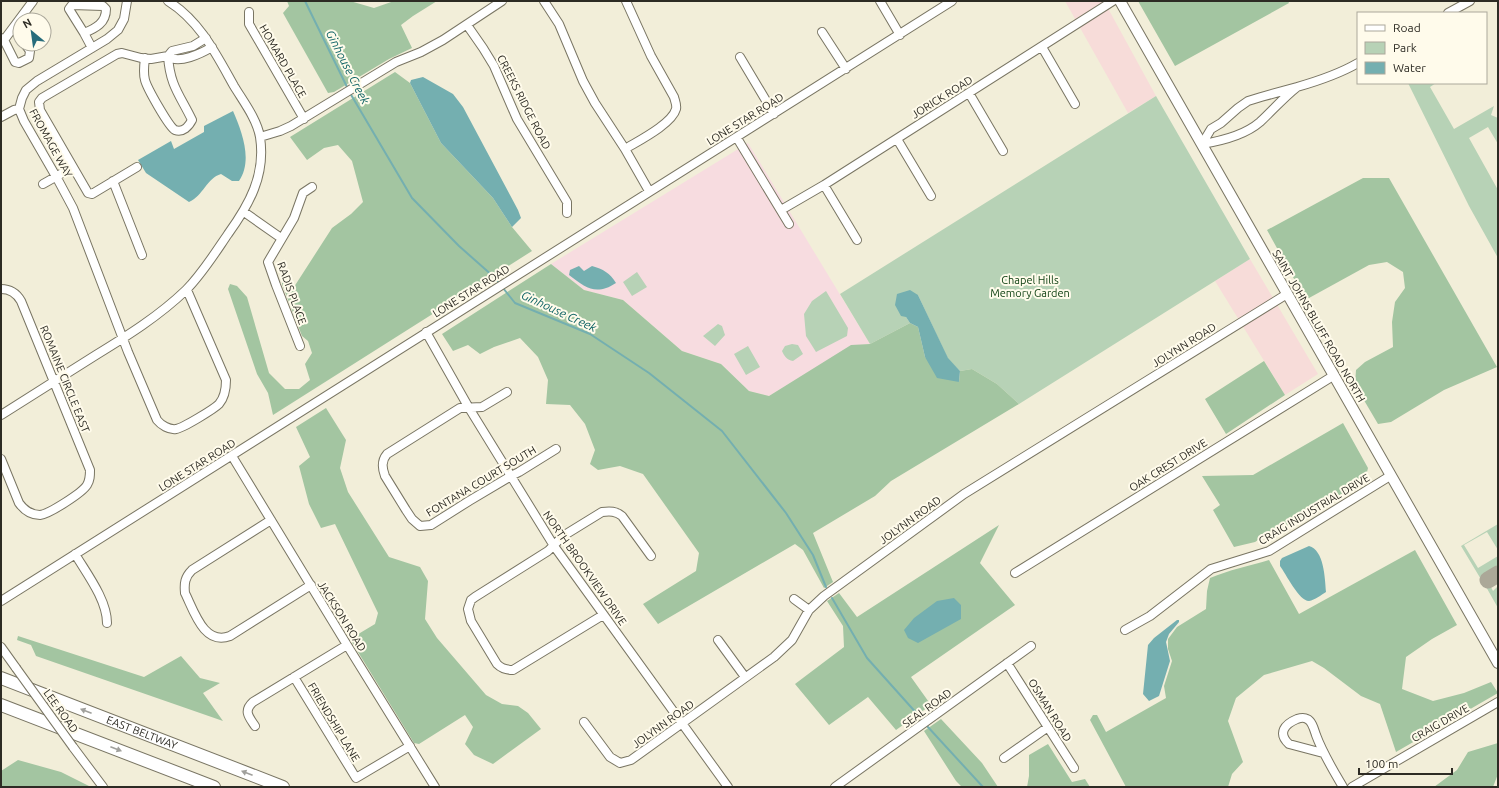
<svg xmlns="http://www.w3.org/2000/svg" width="1499" height="788" font-family="Ubuntu,sans-serif">
<style>
.commercial{fill:#f7dcd9}
.education{fill:#f7dce0}
.green{fill:#b7d2b6}
.forest{fill:#a3c5a1}
.water{fill:#74afb0}
.lines{fill:none;stroke-linecap:round;stroke-linejoin:round}
.stream{stroke:#74afb0;stroke-width:2}
.taxiway{stroke:#aba898;stroke-width:17}
.minor-casing{stroke:#797563;stroke-width:10}
.major-casing{stroke:#797563;stroke-width:12}
.highway-casing{stroke:#797563;stroke-width:14}
.minor{stroke:#fff;stroke-width:8}
.major{stroke:#fff;stroke-width:10}
.highway{stroke:#fff;stroke-width:12}
.minor-bridge-casing{stroke:#797563;stroke-width:10;stroke-linecap:butt}
.minor-bridge{stroke:#fff;stroke-width:8}
.oneway{fill:#a0a09c}
.labels{text-anchor:middle;dominant-baseline:central;stroke-width:4;stroke-linejoin:round;paint-order:stroke}
.street-label{font-size:11px;fill:#2d2b24;stroke:#fffbeb}
.park-label{font-size:11px;fill:#104113;stroke:#fffbeb}
.water-label{font-size:12px;font-style:italic;fill:#0f6365;stroke:#fffbeb}
</style>
<rect width="100%" height="100%" fill="#f2eed9"/>
<path class="commercial" d="M1065 1H1104L1156 96 1128 113Z
M1250 259 1318 374 1285 395 1215 281Z"/>
<path class="education" d="M748 143 870 344 851 346 769 396 749 391 721 364 682 351 623 300 584 290 551 264Z"/>
<path class="green" d="M1408 83H1436L1430 87 1454 129 1494 106 1491 115 1498 118V144L1488 127 1469 138 1498 190V258L1469 206Z
M1156 96 1250 259 1019 404 997 384 972 369 960 371 948 359 918 295 906 317 910 323 870 344 840 294Z
M637 272 647 287 632 296 623 282Z
M826 291 848 328 847 336 816 352 806 336 804 314 812 301Z
M718 324 722 326 725 335 715 346 703 336Z
M792 344 798 345 803 354 793 361C787 360 784 356 782 351L785 346Z
M748 346 760 367 746 375 734 354Z
M1498 524V550L1487 532 1464 545 1478 568 1498 556V569L1489 574 1488 577 1482 581 1461 546Z
M1489 583 1492 584 1493 585 1491 587 1493 591 1497 587 1498 589V608L1485 585Z"/>
<path class="forest" d="M287 1H350L374 8 394 1H437L413 16 401 25 412 48 389 59 334 92 328 93 283 13 289 6Z
M1138 1H1288L1289 3 1175 66Z
M395 72 410 83 441 143 493 198 512 227 532 251 273 415 268 393 257 374 228 289 230 284 237 286 247 297 269 373 285 389H299L310 380 305 364 312 353 308 341 302 336 282 284V280L294 287 332 228 351 214 363 202 352 161 338 145 324 148 307 160 290 137Z
M1363 178H1389L1497 367 1444 390 1391 422 1378 424 1355 385 1356 370 1365 362 1393 347 1392 322 1395 302 1405 288 1403 272 1387 262 1369 265 1309 298 1304 297 1267 230Z
M551 264 584 290 623 300 682 351 721 364 749 391 769 396 851 345 870 344 910 323 918 327 925 357 959 382 960 371 972 369 997 384 1019 404 891 481 875 496 813 533 833 582 824 588 803 550 795 544 658 624 643 604 696 571 699 553 643 474 620 466 598 470 590 464 595 450 585 424 570 405 546 404 548 380 538 357 520 338 494 347 480 354 468 345 453 351 442 334Z
M1264 361 1285 395 1226 434 1205 399Z
M326 408 346 440 340 468 348 492 389 557 420 567 428 581 425 619 437 638 486 695 502 704 518 706 528 713 541 729 493 764 474 755 465 744 473 727 465 715 419 744 414 743 350 639 375 624 378 613 335 524 321 528 309 504 299 466 310 457 296 427Z
M1343 423 1368 468 1365 480 1285 528 1277 527 1255 542 1234 547 1213 510 1220 505 1202 476 1253 475Z
M999 525 980 563 1015 605 911 677 931 705 896 730 868 697 829 725 795 684 844 647 843 626 827 601 839 593 857 617Z
M1415 550 1457 625 1432 639 1406 657 1402 689 1433 701 1464 693 1491 682 1498 693 1396 752 1380 704 1361 696 1324 668 1312 661 1264 675 1236 698 1228 721 1243 762 1232 774 1228 787H1126L1090 720 1093 715H1097L1106 732 1166 698 1164 686 1172 661 1168 649V639L1177 627 1206 609 1207 591 1210 578C1229 570 1249 566 1269 560L1299 614Z
M18 636 144 677 181 656 200 678 220 683 203 693 223 721 36 656 31 645 17 640Z
M941 719 982 763 998 787H962L956 781 924 731Z
M1498 743V774L1493 787H1434L1457 770 1468 752Z
M1048 744 1072 782 1085 779 1090 787H1027L1029 776V755Z
M18 760 61 772 89 786 87 787H1V771Z"/>
<path class="water" d="M423 77 453 94 463 107 518 210 521 218 512 227 493 198 441 143 410 83 411 80Z
M233 111C242 132 253 160 239 181H232L221 174C207 178 203 196 189 202L146 173 138 160 171 141 174 149 204 132V126Z
M579 266 584 271 592 266C603 269 610 273 616 283 596 296 586 288 569 275L570 270Z
M910 290 918 295 948 358 960 371 959 382 937 378 925 357 918 327 910 323 906 317 901 316 895 305 897 294Z
M1309 546C1324 550 1325 578 1326 592 1321 595 1315 600 1309 601 1299 601 1286 574 1280 566V561L1282 558Z
M954 598 961 605V619L918 643 908 638 904 630 914 618 937 601Z
M1177 620H1179V622L1169 634 1166 642 1170 661 1159 696 1149 701 1143 694 1148 645 1154 638Z"/>
<g class="lines">
<path class="stream" d="M305 1 348 89
M350 93 412 198 459 246 494 277 500 284
M503 288 515 303 590 334 649 373 722 431 786 513 813 555 826 587
M832 598 867 658 919 716
M927 726 983 787"/>
<path class="taxiway" d="M1488 580 1498 574"/>
<defs>
<path id="minor" d="M127 1 124 19 118 30 107 39 37 81 26 90 22 98 19 109 24 121 58 180 73 208 128 352 157 420C161 425 169 430 176 429 183 428 214 409 219 404 225 397 226 389 226 380L187 290
M544 1 559 24 583 81 595 103 625 149 649 191
M880 1 900 35
M249 12V24L304 119
M1448 13 1470 1
M467 25 483 48 494 66 517 119 567 202V213
M14 28 20 37
M822 32 846 69
M84 33C96 28 106 23 106 9L103 6 72 5 69 9 84 33 92 48
M1 38 4 40 15 62 19 63 29 58 30 51 25 44
M4 40 33 1
M1042 47 1075 104
M168 56C178 65 202 53 212 47
M740 57 774 114
M145 58C144 66 143 73 145 80 147 88 169 127 175 130 183 133 189 126 192 120 180 95 170 86 168 56
M1297 87C1283 98 1273 110 1260 122 1245 135 1221 141 1202 144L1211 129 1221 123 1238 108 1248 101 1261 97Z
M1297 87C1318 81 1339 74 1358 63
M969 93 1003 151
M1 117 14 110 19 109
M260 137 280 131 291 126 396 62 421 52 443 40 502 1
M737 138 789 224
M897 139 931 196
M625 149C638 141 672 124 676 109 677 105 675 101 674 97L651 56 626 1
M137 167 92 194 88 193 40 110 39 102 42 98 117 54 122 53 141 58 151 59 168 56 172 51 193 46 206 38
M113 181 142 255
M43 184 73 167
M824 185 857 240
M781 210 824 185 1113 1
M244 212 281 238
M1 289C10 289 17 294 21 301L90 470C90 476 90 480 87 485 82 493 49 514 40 515 31 515 24 510 19 503L1 459
M426 332 469 408 554 546 728 787
M300 346 276 285 268 262 294 218 303 193 312 187
M507 392 482 407 460 408 387 454C381 461 382 468 385 476L406 510 412 519 420 526 431 525 469 501 511 476 519 472 556 449
M1 415C33 395 64 375 96 355 127 336 159 316 186 290 202 274 215 253 228 234 249 205 266 175 260 137 257 119 243 101 234 86 216 54 200 21 168 1
M232 456 347 645 435 787
M271 520 192 570C185 577 184 583 185 593 194 611 204 646 230 636L311 585
M75 554C87 574 107 600 107 623
M1015 573 1333 376
M794 599 809 610
M1 601 952 1
M603 615 513 670C507 670 502 669 497 664L471 621 468 609 471 600 475 597 548 551 563 536 602 512C610 511 616 511 622 516L651 556
M1125 630 1150 616 1211 569 1269 551 1390 476
M718 640 745 677
M1 647 16 668
M1007 663 1074 768
M294 677 356 778 410 746
M584 722 610 757 620 763 631 760 774 657 792 640 809 610 824 596 964 494 1287 294
M255 726C249 717 243 711 253 702L347 645
M73 747 103 787
M1323 753 1289 744C1277 733 1285 724 1297 719 1300 718 1304 717 1307 719 1312 721 1314 729 1316 735 1323 754 1333 770 1343 787
M1004 758 1048 727
M835 787 1031 646
M1352 787 1498 702"/>
<path id="major" d="M1120 1 1498 663"/>
<g id="highway">
<path id="s1" d="M1 678 283 787"/>
<path d="M1 705 214 787"/>
</g>
</defs>
<use href="#minor" class="minor-casing"/>
<use href="#major" class="major-casing"/>
<use href="#highway" class="highway-casing"/>
<use href="#minor" class="minor"/>
<use href="#major" class="major"/>
<use href="#highway" class="highway"/>
<defs>
<path id="minor-bridge" d="M16 668 73 747"/>
</defs>
<use href="#minor-bridge" class="minor-bridge-casing"/>
<use href="#minor-bridge" class="minor-bridge"/>
</g>
<defs><path id="oneway-solid" d="M-6-.8H1V-3.2L6.5 0L1 3.2V.8H-6Z"/></defs>
<g class="oneway">
<use href="#oneway-solid" transform="translate(86 711) rotate(-159)"/>
<use href="#oneway-solid" transform="translate(116 749) rotate(21)"/>
<use href="#oneway-solid" transform="translate(247 773) rotate(-159)"/>
</g>
<g class="labels">
<g class="street-label">
<text transform="translate(283 61) rotate(60)">HOMARD PLACE</text>
<text transform="translate(942 97) rotate(-32)">JORICK ROAD</text>
<text transform="translate(524 102) rotate(63)">CREEKS RIDGE ROAD</text>
<text transform="translate(745 119) rotate(-32)">LONE STAR ROAD</text>
<text transform="translate(51 143) rotate(61)">FROMAGE WAY</text>
<text transform="translate(471 291) rotate(-32)">LONE STAR ROAD</text>
<text transform="translate(292 293) rotate(70)">RADIS PLACE</text>
<text transform="translate(1319 326) rotate(60)">SAINT JOHNS BLUFF ROAD NORTH</text>
<text transform="translate(1184 345) rotate(-32)">JOLYNN ROAD</text>
<text transform="translate(65 379) rotate(68)">ROMAINE CIRCLE EAST</text>
<text transform="translate(197 465) rotate(-32)">LONE STAR ROAD</text>
<text transform="translate(1168 465) rotate(-32)">OAK CREST DRIVE</text>
<text transform="translate(481 481) rotate(-31)">FONTANA COURT SOUTH</text>
<text transform="translate(1314 509) rotate(-31)">CRAIG INDUSTRIAL DRIVE</text>
<text transform="translate(910 520) rotate(-36)">JOLYNN ROAD</text>
<text transform="translate(585 568) rotate(55)">NORTH BROOKVIEW DRIVE</text>
<text transform="translate(342 616) rotate(58)">JACKSON ROAD</text>
<text transform="translate(927 708) rotate(-36)">SEAL ROAD</text>
<text transform="translate(1050 710) rotate(58)">OSMAN ROAD</text>
<text transform="translate(61 711) rotate(54)">LEE ROAD</text>
<text transform="translate(334 722) rotate(59)">FRIENDSHIP LANE</text>
<text transform="translate(1440 723) rotate(-30)">CRAIG DRIVE</text>
<text transform="translate(663 724) rotate(-36)">JOLYNN ROAD</text>
<text stroke="none"><textPath href="#s1" startOffset="151">EAST BELTWAY</textPath></text>
</g>
<g class="park-label">
<text x="1030" y="280">Chapel Hills<tspan x="1030" dy="13">Memory Garden</tspan></text>
</g>
<g class="water-label">
<text transform="translate(348 67) rotate(63)">Ginhouse Creek</text>
<text transform="translate(559 311) rotate(25)">Ginhouse Creek</text>
</g>
</g>
<rect width="1499" height="788" fill="none" stroke="#2d2b24" stroke-width="4"/>
<rect x="1357" y="12" width="130" height="72" fill="#fffbeb" stroke="#aba89b"/>
<rect x="1365" y="25" width="20" height="6" fill="#ffffff" stroke="#aba89b"/>
<text x="1393" y="32" font-size="12" fill="#2d2b24">Road</text>
<rect x="1365" y="42" width="20" height="12" fill="#b7d2b6" stroke="#aba89b"/>
<text x="1393" y="52" font-size="12" fill="#2d2b24">Park</text>
<rect x="1365" y="62" width="20" height="12" fill="#74afb0" stroke="#aba89b"/>
<text x="1393" y="72" font-size="12" fill="#2d2b24">Water</text>
<g transform="translate(32 32) rotate(331)"><circle r="19" fill="#fffbeb" stroke="#aba89b"/>
<path d="M0-3L7 15L0 10L-7 15Z" fill="#276c7b"/>
<text y="-6" font-size="11" font-weight="bold" text-anchor="middle" fill="#2d2b24">N</text>
</g>
<path d="M1359 768v6h93v-6" fill="none" stroke="#2d2b24" stroke-width="2"/>
<text x="1365" y="768" font-size="12" fill="#2d2b24" stroke="#fffbeb" stroke-width="3" paint-order="stroke">100 m</text>
</svg>
